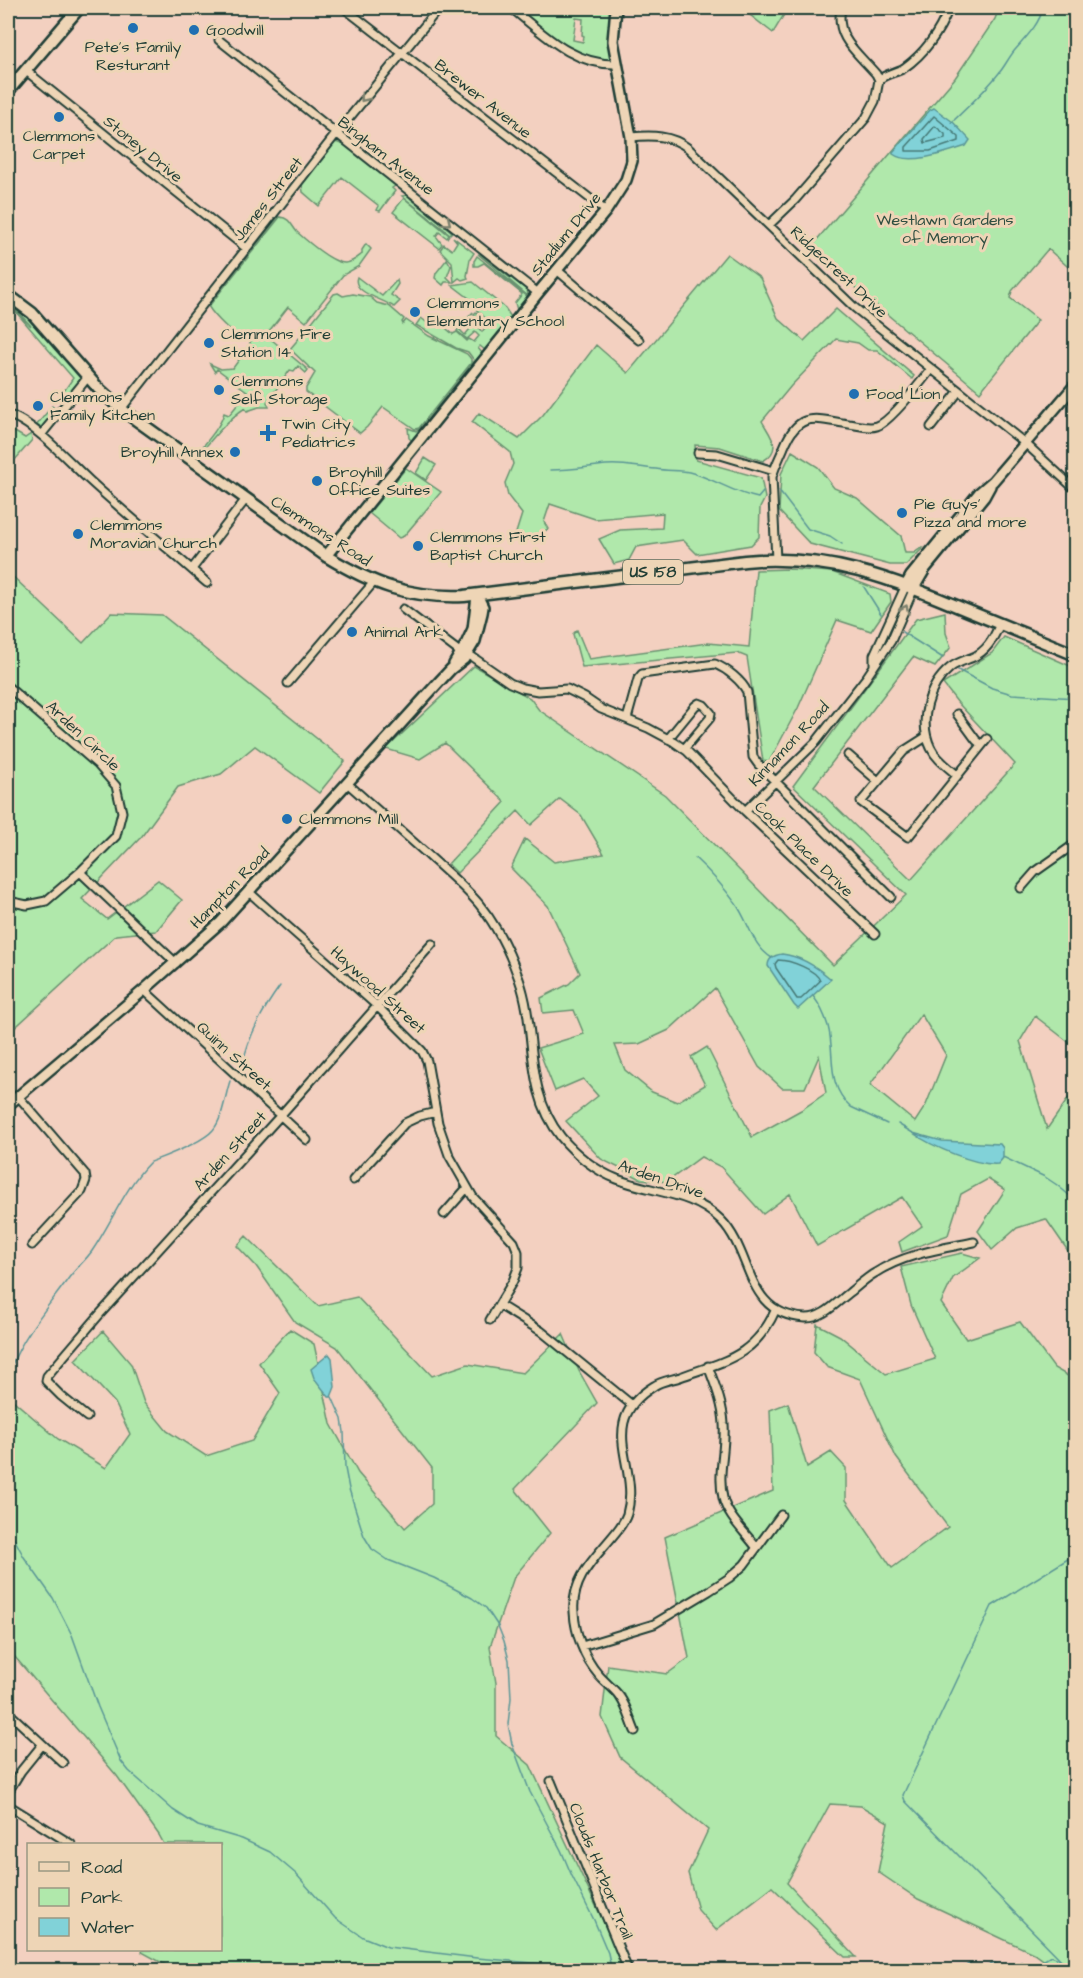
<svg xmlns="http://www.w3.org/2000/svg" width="1083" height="1978" font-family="'Architects Daughter',sans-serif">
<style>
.green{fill:#b0e8ab;stroke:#689270;stroke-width:1.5;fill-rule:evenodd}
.water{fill:#81d2d8;stroke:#5a9696;stroke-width:1.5}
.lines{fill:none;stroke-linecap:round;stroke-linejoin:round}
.shore{stroke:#467976;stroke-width:1.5}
.stream{stroke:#5a9696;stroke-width:1.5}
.street-casing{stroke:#1f3d34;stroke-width:11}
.secondary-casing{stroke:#1f3d34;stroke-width:14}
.primary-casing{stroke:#1f3d34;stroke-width:15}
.street{stroke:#eed5b6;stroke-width:7}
.secondary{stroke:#eed5b6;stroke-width:9}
.primary{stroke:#eed5b6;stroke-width:10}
.oneway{stroke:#7c816e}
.poi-dot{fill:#1f6fb2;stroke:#eed5b6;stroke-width:2}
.labels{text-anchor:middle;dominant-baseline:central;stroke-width:6;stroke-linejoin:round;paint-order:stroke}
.shield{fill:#eed5b6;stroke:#5d6b5b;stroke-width:1.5}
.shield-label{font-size:15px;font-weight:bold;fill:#1f3d34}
.poi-label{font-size:16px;fill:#1f3d34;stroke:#eed5b6;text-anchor:start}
.street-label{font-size:16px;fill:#1f3d34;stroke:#eed5b6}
.park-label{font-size:16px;fill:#2e4e40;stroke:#eed5b6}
</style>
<rect width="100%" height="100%" fill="#f3d0c0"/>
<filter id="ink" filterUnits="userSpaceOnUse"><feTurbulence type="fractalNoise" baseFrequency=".0167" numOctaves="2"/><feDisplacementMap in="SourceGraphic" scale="12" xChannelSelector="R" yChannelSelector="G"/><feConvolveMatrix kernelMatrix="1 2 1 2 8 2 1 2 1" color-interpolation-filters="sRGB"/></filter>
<g filter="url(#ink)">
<path class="green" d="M516 8H613L609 32 610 61C570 57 546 32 516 8ZM576 18 583 19 582 35 584 36 583 42 573 40Z
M741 8H788L773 33Z
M999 8H1075V273L1048 249 1012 291 1010 298 1038 320 980 392 809 249 955 78 995 19Z
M335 142 345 145 394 183 395 186 392 188 395 191 380 211 377 210 379 206 342 177 319 206 303 192 302 184 331 144Z
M408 195 411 199 452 232 450 234 402 196Z
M404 198 449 235 447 238 439 232 436 236 442 244 439 248 393 212Z
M278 217 209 306 280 217C290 218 291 225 297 232 307 241 332 263 345 263 352 263 357 258 362 254V250L366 244 371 249 359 266 343 275 306 322 288 307 266 335 308 370 306 373 298 366 294 371 290 370 267 402 269 407H259L247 411 245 408C228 419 211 440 198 456L196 455C206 442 220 428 224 413L229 415 248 392 217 369 215 372 210 364 221 369 233 368 249 346 251 340C247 338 242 337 237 335 229 331 209 311 207 303L274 218Z
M453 237 474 253 470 259 467 276 468 278 462 280 459 278 454 282 452 262 440 250 444 244 452 250 457 242Z
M478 254 481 255 510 278 513 277 527 288 528 296Z
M727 254 760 278 778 318 804 341 836 309 914 376 912 379 877 350H868L858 343 836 339 791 386 762 421C771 437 783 449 763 461L720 447 695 445 696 460 761 478 765 498 760 508 759 537 751 545 697 554 683 540 636 547 629 560 614 564 599 539 620 530 662 528 663 513 595 519 550 504 544 522 548 529 534 538 524 540 516 533 522 514 508 496 505 483 513 464 510 452 472 422 479 413 519 439 543 415 596 345 628 373Z
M477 256 528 297 517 310 515 303 522 294 484 263 478 266H474V261Z
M447 259 451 266 447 277 452 282H445L443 285 435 278 436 273Z
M357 277 382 296 397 280 398 284 391 295 400 301 394 307C384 299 351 293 357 277Z
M473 282 505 308 511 317 485 350 480 346 478 348 482 353 412 441 409 438 408 428 416 431 420 429 474 360 468 352 456 348 416 325 421 318 429 324 436 320 453 334 457 332 467 341 469 339 474 342 479 336 475 332 467 339 457 331 465 321 460 330 465 335 470 329 466 325 468 322 466 320 473 312 469 321 474 324 478 318 474 314 476 312 483 319 477 326 482 332 487 325 483 322 485 318 476 309 478 305 452 285Z
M338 293 343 296 353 294 370 297 377 303 389 306 404 319 402 322 403 324 406 320 429 336 467 354 471 359V363L419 428 415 429 383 407 367 427 360 433 306 392V388L315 373 290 349 306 330H308L307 328 334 294Z
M13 305 31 319 79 374 80 380 65 401 58 400 73 378 15 311 31 326 16 310 11 308 10 306Z
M52 406 54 408 52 416 43 427 36 426Z
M8 428 25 438 31 434 32 440 8 468V443L11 438 8 435Z
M792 451 818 467 834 488 857 498 901 536 905 553H914L921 548H923L906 565H890L810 544 779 511 781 474Z
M425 458 436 465 426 480 416 473Z
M406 468 441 492 404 536 399 538 369 513Z
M790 569 832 572 890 594 891 602 871 631 837 620 798 708 769 762 763 761 747 657 737 653 582 667 573 634 577 630 589 659 708 643 749 647 756 570Z
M8 572 83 643 111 613 162 615 345 761 319 793 255 746 221 774 178 787 142 836 82 899 107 919 158 880 182 900 156 931 116 935 8 1034Z
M945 612 946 633 951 647 935 667 913 657 814 786 911 880 1015 764 958 703 943 684 992 653 1004 637 1075 668V1047L1035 1016 1020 1041 1047 1129 1075 1089V1261L1046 1219 1017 1228 992 1250 978 1231 1005 1190 988 1179 961 1194 948 1235 902 1252 899 1242 922 1226 902 1197 817 1246 790 1194 763 1214 721 1167 701 1157 667 1182 641 1179 601 1159 566 1121 598 1096 583 1079 555 1091 538 1048 584 1034 574 1010 543 1013 541 998 569 984 580 973 548 906 511 868 525 839 554 862 604 854 581 815 560 799 531 825 518 811 457 873 448 864 505 802 445 743 420 759 386 749 474 666 530 698 539 710 665 795 833 965 906 895 793 786 916 619ZM715 988 759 1067 782 1088H805L819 1056 826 1093 801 1110 752 1137 707 1047 691 1057 705 1085 677 1102 652 1092 625 1070 615 1045 639 1044 669 1030ZM921 1014 946 1055 926 1105 915 1122 870 1085Z
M246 1236 318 1306 357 1297 432 1376 468 1364 523 1373 563 1334 579 1371 597 1403 515 1489 550 1533 514 1577 490 1647 496 1683V1736L530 1765 626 1970H175L142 1952 143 1950H220V1844H164L159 1835 117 1776 8 1649V1396L58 1439 106 1468 130 1434 115 1403 75 1360 103 1331 131 1364 144 1403 167 1431 206 1456 252 1441 280 1393 259 1363 290 1329 314 1344 331 1424 358 1473 405 1528 432 1504V1468L337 1347 295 1322 256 1266 237 1246Z
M962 1253 980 1258 953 1278 941 1303 966 1339 1020 1322 1054 1368 1075 1380V1970H1057L1035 1954 918 1899 878 1872 888 1822 861 1806 830 1804 787 1883 856 1957H845L772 1887 716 1930 698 1910 688 1873 708 1830 620 1757 602 1717 608 1665 667 1674 689 1658 665 1537 773 1491 770 1410 788 1403 807 1467 831 1452 846 1468V1500L892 1568 948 1527 896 1457 860 1379 827 1367 814 1352 817 1324 840 1336 886 1374 935 1359 911 1305 901 1267Z"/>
<path class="water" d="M934 108 953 122 970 140 966 146C948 152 909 166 893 154V152L930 110Z
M782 954C801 956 817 967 831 979L798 1009 794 1005 768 966C768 958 775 955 782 954Z
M913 1133 942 1141 1000 1144 1003 1148V1158L998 1164C976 1166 931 1146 913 1133Z
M329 1354 332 1358 335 1387 331 1397H329L314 1378 311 1369Z"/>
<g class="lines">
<path class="shore" d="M934 116 959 137V141L930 151H906V147Z
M935 126 945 134V138L925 143 924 139Z
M778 960C790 960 817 970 820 981L801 999H797L776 968 775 964Z"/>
<path class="stream" d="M951 123C968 107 985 91 999 73 1005 66 1009 57 1015 50 1026 37 1039 25 1043 8
M550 470C569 470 587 467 606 465 623 463 639 468 656 469 667 471 678 470 689 472 713 478 733 493 758 498L763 492
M779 491 808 529 830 536 842 544
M864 587 881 614
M902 632 943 658
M958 670 992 688 1012 694 1076 698
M695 858C710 872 724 887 736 904 749 922 752 946 772 958
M813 996C820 1005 825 1016 828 1026 836 1055 825 1084 851 1107L887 1124
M242 1066C249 1035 262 1011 280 986
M898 1124 913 1133
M1003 1157 1045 1177 1057 1185 1076 1201
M11 1367C24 1334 47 1308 68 1279 75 1269 85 1261 92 1251 112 1222 125 1187 150 1162 166 1156 202 1143 213 1130 223 1118 225 1096 230 1081
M8 1376V1373
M332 1397 342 1419 344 1432 345 1468 349 1489 364 1536 372 1549 388 1560 434 1578 472 1598 486 1608 498 1626 504 1641 509 1660 511 1698 508 1724 512 1744 530 1792 561 1850 572 1876 594 1920 608 1953 611 1968
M8 1527 24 1557 53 1598 72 1635 98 1707 121 1761 129 1771 173 1810 198 1826 242 1839 270 1852 296 1874 335 1918 363 1937 388 1947 477 1958 567 1966 621 1969
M640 1970H651
M939 1970 947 1967 955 1970
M959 1970 969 1964 983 1969 994 1963 1009 1969 1021 1962C1044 1969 1032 1966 1051 1956L1059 1959
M1071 1970 905 1801 903 1795 992 1606 1076 1554"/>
<defs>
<path id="street" d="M344 8 606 211
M511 8C543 33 572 65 616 64
M219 40 538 293
M25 70 246 248
M879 80C886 73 896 73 904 68 925 53 940 31 949 8
M631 137C652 135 671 135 688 148L855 308 1026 444 1076 490
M769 225 795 200 866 118 875 101 879 80 876 74C857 52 835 38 841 8
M557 270 639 340
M121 409 336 134 439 8
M8 415C32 420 70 463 89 480 127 515 168 548 207 583
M931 427 959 391
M41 435 88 377
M698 453 717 454 774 471
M776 560 772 477C775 466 780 457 784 447 799 410 815 419 849 424 858 425 868 429 877 426 890 422 921 382 931 369
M192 569 246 499
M403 609 461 653
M468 654 510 683 522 688 538 691 567 689 585 698 601 709 648 728 674 742 687 751 745 811 875 934
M874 666V655L906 585
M288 683 374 582
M8 687 97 764 116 786 122 812 116 836 80 872 46 901 27 905 8 901
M957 714 976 740 982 745
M627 719 638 679 642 674 715 664C727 669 742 681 747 692L753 757 758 764 891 897
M926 737 904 751 861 802 908 837 987 739
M668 739 695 706 699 703 704 705 711 713 710 718 684 749
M848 755 878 781
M957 775C948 767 936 759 931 748 918 722 928 686 950 668 956 663 963 661 971 658 987 652 993 639 1000 624
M347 783C374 807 401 831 428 855 445 871 464 886 479 904 497 926 510 953 519 979 538 1032 523 1089 561 1137 575 1154 596 1171 617 1179 652 1193 693 1192 721 1220 754 1254 744 1314 805 1318 822 1319 836 1303 849 1293 858 1286 866 1278 875 1273 904 1254 940 1249 974 1242
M745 811 816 742 866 678 891 641 914 588
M80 872 176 963
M1021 888 1035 872 1076 843
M249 892 377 1006 422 1051 427 1061 438 1123 449 1155 473 1197 514 1242 518 1252V1268L513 1281 490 1320
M144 990 307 1140
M18 1096 85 1174 86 1180 82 1191 32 1245
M353 1180 405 1123 420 1116 436 1112
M444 1214 467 1188
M499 1305 541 1331 632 1405
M708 1366C715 1385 723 1404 724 1424 726 1448 717 1474 723 1498 727 1516 745 1532 756 1547
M87 1417 61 1396 46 1381 47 1376 100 1314 280 1116 432 944
M582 1646 654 1624 709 1591 729 1578 744 1565 781 1515
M8 1712 63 1763
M635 1731C630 1719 627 1707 620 1697 614 1688 605 1683 598 1674 584 1658 575 1633 574 1612 571 1580 594 1559 612 1537 618 1530 624 1523 627 1514 641 1466 594 1423 654 1386 661 1381 671 1380 680 1377 724 1361 755 1357 776 1309
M551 1781 628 1970
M8 1792 21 1771 42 1745
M8 1805 71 1844"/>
<path id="secondary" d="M326 556 538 293 606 211 626 180 632 161 631 137 613 41 616 8
M906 585 911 576 979 493 993 481 1076 384
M914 588 925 569 984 497 990 486
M454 664 466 644 473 629 477 596
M8 1105 144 990 221 922 438 683 451 669 464 659 475 641 482 613 483 607 477 595"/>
<path id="primary" d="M8 91 79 8
M8 295 32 313 98 388 121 409 326 556C374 585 408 598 464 596L745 561C829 554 890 578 966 610 1002 625 1039 640 1076 655"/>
</defs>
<use href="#street" class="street-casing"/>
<use href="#secondary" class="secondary-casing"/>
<use href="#primary" class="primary-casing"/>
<use href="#street" class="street"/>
<use href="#secondary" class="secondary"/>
<use href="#primary" class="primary"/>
</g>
<defs><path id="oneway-chevron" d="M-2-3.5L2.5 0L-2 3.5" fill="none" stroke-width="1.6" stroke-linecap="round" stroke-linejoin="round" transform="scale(1.5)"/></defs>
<g class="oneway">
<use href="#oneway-chevron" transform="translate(364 98) rotate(129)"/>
<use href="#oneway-chevron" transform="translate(447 222) rotate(39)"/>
<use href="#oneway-chevron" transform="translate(905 609) rotate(-66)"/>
</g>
</g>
<g class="poi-dot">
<circle cx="133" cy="28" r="6"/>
<circle cx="194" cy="30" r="6"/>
<circle cx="59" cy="117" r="6"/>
<circle cx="415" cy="312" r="6"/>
<circle cx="209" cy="343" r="6"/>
<circle cx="219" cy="390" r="6"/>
<circle cx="854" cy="394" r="6"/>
<circle cx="38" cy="406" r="6"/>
<path d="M265 424h6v6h6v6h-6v6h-6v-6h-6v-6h6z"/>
<circle cx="235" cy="452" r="6"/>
<circle cx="317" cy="481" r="6"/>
<circle cx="902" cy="513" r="6"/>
<circle cx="78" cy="534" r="6"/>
<circle cx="418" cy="546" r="6"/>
<circle cx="352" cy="632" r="6"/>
<circle cx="287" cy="819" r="6"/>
</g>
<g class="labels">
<rect class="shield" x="623" y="560" width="60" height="24" rx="4.5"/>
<g class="shield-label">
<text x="653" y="572">US 158</text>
</g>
<g class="poi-label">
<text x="206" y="30">Goodwill</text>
<text x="133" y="47" text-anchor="middle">Pete's Family<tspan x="133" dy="18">Resturant</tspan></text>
<text x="59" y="136" text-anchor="middle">Clemmons<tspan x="59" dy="18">Carpet</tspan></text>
<text x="427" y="303">Clemmons<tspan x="427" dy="18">Elementary School</tspan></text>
<text x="221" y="334">Clemmons Fire<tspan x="221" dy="18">Station 14</tspan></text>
<text x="231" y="381">Clemmons<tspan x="231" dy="18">Self Storage</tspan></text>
<text x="866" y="394">Food Lion</text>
<text x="50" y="397">Clemmons<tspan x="50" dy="18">Family Kitchen</tspan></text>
<text x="282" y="424">Twin City<tspan x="282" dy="18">Pediatrics</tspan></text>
<text x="223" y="452" text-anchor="end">Broyhill Annex</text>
<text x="329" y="472">Broyhill<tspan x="329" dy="18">Office Suites</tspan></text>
<text x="914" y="504">Pie Guys'<tspan x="914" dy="18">Pizza and more</tspan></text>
<text x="90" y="525">Clemmons<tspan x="90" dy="18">Moravian Church</tspan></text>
<text x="430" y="537">Clemmons First<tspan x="430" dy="18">Baptist Church</tspan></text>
<text x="364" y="632">Animal Ark</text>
<text x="299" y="819">Clemmons Mill</text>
</g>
<g class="street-label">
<text transform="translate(483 99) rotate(38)">Brewer Avenue</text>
<text transform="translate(143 149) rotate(39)">Stoney Drive</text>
<text transform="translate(386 156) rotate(38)">Bingham Avenue</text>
<text transform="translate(268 199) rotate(-52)">James Street</text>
<text transform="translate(566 234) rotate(-51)">Stadium Drive</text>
<text transform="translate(839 272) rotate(43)">Ridgecrest Drive</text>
<text transform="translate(321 531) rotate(33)">Clemmons Road</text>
<text transform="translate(83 736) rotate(43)">Arden Circle</text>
<text transform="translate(789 744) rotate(-47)">Kinnamon Road</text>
<text transform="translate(804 849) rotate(44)">Cook Place Drive</text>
<text transform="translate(230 888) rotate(-46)">Hampton Road</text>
<text transform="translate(378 990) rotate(42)">Haywood Street</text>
<text transform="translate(234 1056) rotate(42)">Quinn Street</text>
<text transform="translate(230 1151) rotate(-48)">Arden Street</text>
<text transform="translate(661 1179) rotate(19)">Arden Drive</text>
<text transform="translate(601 1871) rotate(68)">Clouds Harbor Trail</text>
</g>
<g class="park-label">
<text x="945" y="220">Westlawn Gardens<tspan x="945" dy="18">of Memory</tspan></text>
</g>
</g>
<rect width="1083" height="1978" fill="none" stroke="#eed5b6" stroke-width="30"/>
<rect x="15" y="15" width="1053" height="1948" fill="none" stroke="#1f3d34" stroke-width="2" filter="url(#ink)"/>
<rect x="27" y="1843" width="195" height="108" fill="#eed5b6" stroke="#9b9882" stroke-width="1.5"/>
<rect x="39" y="1862" width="30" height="9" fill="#eed5b6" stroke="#9b9882" stroke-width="1.5"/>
<text x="81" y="1873" font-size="18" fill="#1f3d34">Road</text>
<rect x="39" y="1888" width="30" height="18" fill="#b0e8ab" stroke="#9b9882" stroke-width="1.5"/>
<text x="81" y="1903" font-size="18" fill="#1f3d34">Park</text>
<rect x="39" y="1918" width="30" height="18" fill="#81d2d8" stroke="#9b9882" stroke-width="1.5"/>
<text x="81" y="1933" font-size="18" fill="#1f3d34">Water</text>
</svg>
